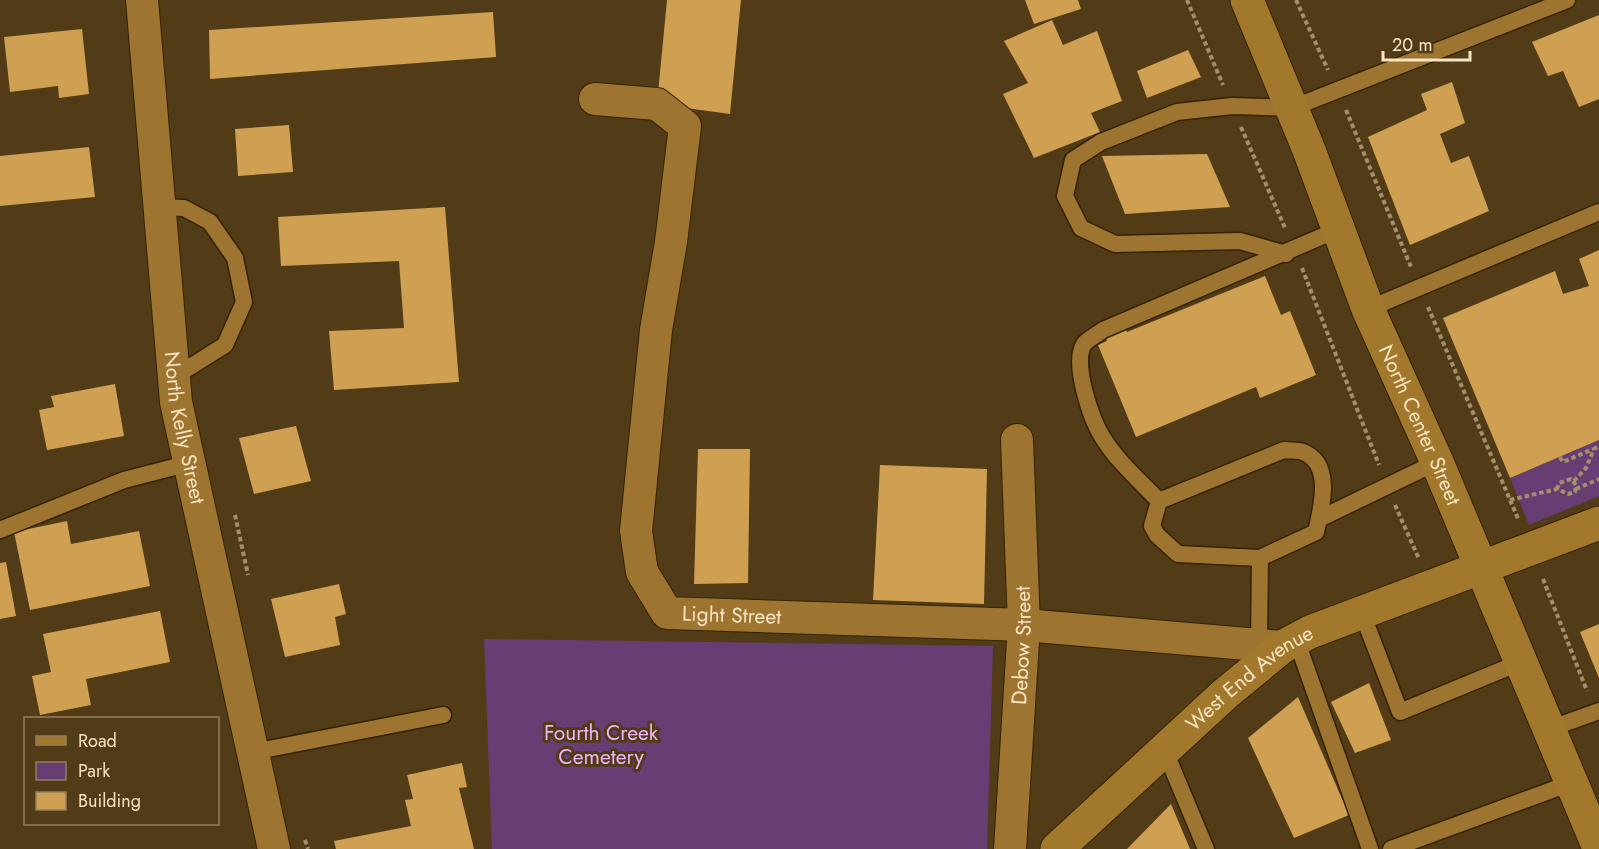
<svg xmlns="http://www.w3.org/2000/svg" width="1599" height="849" font-family="Jost,sans-serif">
<style>
.green{fill:#673e73}
.building{fill:#cfa051}
.lines{fill:none;stroke-linecap:round;stroke-linejoin:round}
.service-casing{stroke:#362200;stroke-width:19}
.minor-casing{stroke:#362200;stroke-width:34}
.secondary-casing{stroke:#362200;stroke-width:35}
.path{stroke:#a48f6c;stroke-width:4;stroke-dasharray:4.5 3;stroke-linecap:butt}
.service{stroke:#9d7530;stroke-width:16}
.minor{stroke:#9d7530;stroke-width:32}
.secondary{stroke:#a2782d;stroke-width:33}
.labels{text-anchor:middle;dominant-baseline:central;stroke-width:6;stroke-linejoin:round;paint-order:stroke}
.street-label{font-size:21px;fill:#f8e3c2;stroke:#513c17}
.park-label{font-size:21px;fill:#ecb5fc;stroke:#513c17}
</style>
<rect width="100%" height="100%" fill="#513c17"/>
<path class="green" d="M1599 440V496L1529 525 1510 478Z
M484 639 993 646 987 849H492Z"/>
<path class="building" d="M667 0H741L730 114 657 104Z
M1025 0H1078L1081 9 1034 24Z
M493 12 496 57 210 79 209 30Z
M1599 15V99L1579 107 1563 71 1548 76 1532 42Z
M1052 20 1063 45 1097 31 1122 101 1091 113 1100 132 1034 158 1003 94 1028 83 1004 41Z
M82 29 89 94 59 98 58 86 10 92 4 37Z
M1188 50 1201 77 1147 98 1137 71Z
M1452 82 1465 123 1440 134 1451 163 1469 156 1489 211 1410 245 1368 137 1427 110 1421 94Z
M289 125 293 172 238 176 235 129Z
M89 147 95 197 0 206V156Z
M1207 154 1230 207 1125 214 1102 156Z
M445 207 459 382 334 390 329 331 404 328 399 261 281 266 278 217Z
M1599 250V440L1510 478 1443 318 1555 271 1563 294 1589 286 1579 259Z
M1265 276 1281 315 1290 311 1316 375 1260 398 1256 387 1136 437 1098 345 1107 341 1100 324 1120 315 1127 332Z
M115 384 124 436 47 450 39 410 54 407 51 396Z
M296 426 311 481 254 494 239 438Z
M698 449H750L748 583 694 584Z
M880 465 987 469 984 604 873 600Z
M67 521 71 544 139 531 150 586 30 610 14 532Z
M6 562 16 616 0 619V563Z
M339 584 346 614 335 617 340 645 285 657 271 599Z
M160 611 170 662 86 679 91 705 40 715 32 676 51 672 43 634Z
M1599 624V678L1580 632Z
M1369 683 1391 740 1355 753 1331 702Z
M1298 697 1349 815 1294 838 1248 738Z
M462 763 467 787 459 788 474 849H336L334 841 411 826 405 800 413 799 407 775Z
M1171 804 1190 849H1127Z"/>
<g class="lines">
<defs>
<path id="service" d="M160 207 184 208 210 222 235 258 244 302 225 345 174 377
M1286 254 1240 241 1115 244 1081 228 1065 196 1073 160 1101 142 1177 112 1232 106 1292 108 1567 0
M1368 309 1599 212
M1159 501 1152 526 1157 535 1178 554 1260 558
M1319 519 1437 462
M0 530 124 480 190 463
M1362 613 1400 712 1521 662
M1296 639 1370 849
M1259 645 1260 558 1316 532C1321 509 1334 464 1303 452 1298 450 1290 451 1284 450L1159 501C1139 480 1117 461 1103 438 1091 420 1072 363 1084 344 1088 339 1098 334 1103 330L1337 230
M1549 729 1599 711
M1165 751 1206 849
M253 752 443 715
M1391 849 1571 783"/>
<g id="minor">
<path id="s1" d="M142 0 176 402 274 849"/>
<path id="s2" d="M595 99 657 104 685 126 671 242 656 330 636 531 642 572 667 613 1024 625 1282 647"/>
<path id="s3" d="M1010 849 1024 625 1017 440"/>
</g>
<g id="secondary">
<path id="s4" d="M1247 0 1309 150 1368 309 1437 462 1599 848"/>
<path id="s5" d="M1057 849 1225 694 1282 647 1310 632 1599 523"/>
</g>
</defs>
<use href="#service" class="service-casing"/>
<use href="#minor" class="minor-casing"/>
<use href="#secondary" class="secondary-casing"/>
<path class="path" d="M1187 0 1223 85
M1296 0 1328 70
M1346 110 1411 267
M1241 127 1285 228
M1302 268 1379 465
M1428 307 1519 521
M1560 457 1563 462 1593 449
M1574 481 1586 468 1594 449 1599 446
M1576 489 1599 479
M1510 500 1557 489 1568 494 1575 492 1576 485 1571 479 1559 483 1557 489
M1395 505 1419 559
M235 515 248 575
M1543 579 1587 691
M305 840 308 849"/>
<use href="#service" class="service"/>
<use href="#minor" class="minor"/>
<use href="#secondary" class="secondary"/>
</g>
<g class="labels">
<g class="street-label">
<text stroke="none"><textPath href="#s4" startOffset="459">North Center Street</textPath></text>
<text stroke="none"><textPath href="#s1" startOffset="430">North Kelly Street</textPath></text>
<text stroke="none"><textPath href="#s2" startOffset="660">Light Street</textPath></text>
<text stroke="none"><textPath href="#s3" startOffset="204">Debow Street</textPath></text>
<text stroke="none"><textPath href="#s5" startOffset="258">West End Avenue</textPath></text>
</g>
<g class="park-label">
<text x="601" y="733">Fourth Creek<tspan x="601" dy="24">Cemetery</tspan></text>
</g>
</g>
<rect x="24" y="717" width="195" height="108" fill="#513c17" stroke="#947f5b" stroke-width="1.5"/>
<rect x="36" y="736" width="30" height="9" fill="#a2782d" stroke="#947f5b" stroke-width="1.5"/>
<text x="78" y="747" font-size="18" fill="#f8e3c2">Road</text>
<rect x="36" y="762" width="30" height="18" fill="#673e73" stroke="#947f5b" stroke-width="1.5"/>
<text x="78" y="777" font-size="18" fill="#f8e3c2">Park</text>
<rect x="36" y="792" width="30" height="18" fill="#cfa051" stroke="#947f5b" stroke-width="1.5"/>
<text x="78" y="807" font-size="18" fill="#f8e3c2">Building</text>
<path d="M1383 51v9h87v-9" fill="none" stroke="#f8e3c2" stroke-width="3"/>
<text x="1392" y="51" font-size="18" fill="#f8e3c2" stroke="#513c17" stroke-width="4.5" paint-order="stroke">20 m</text>
</svg>
